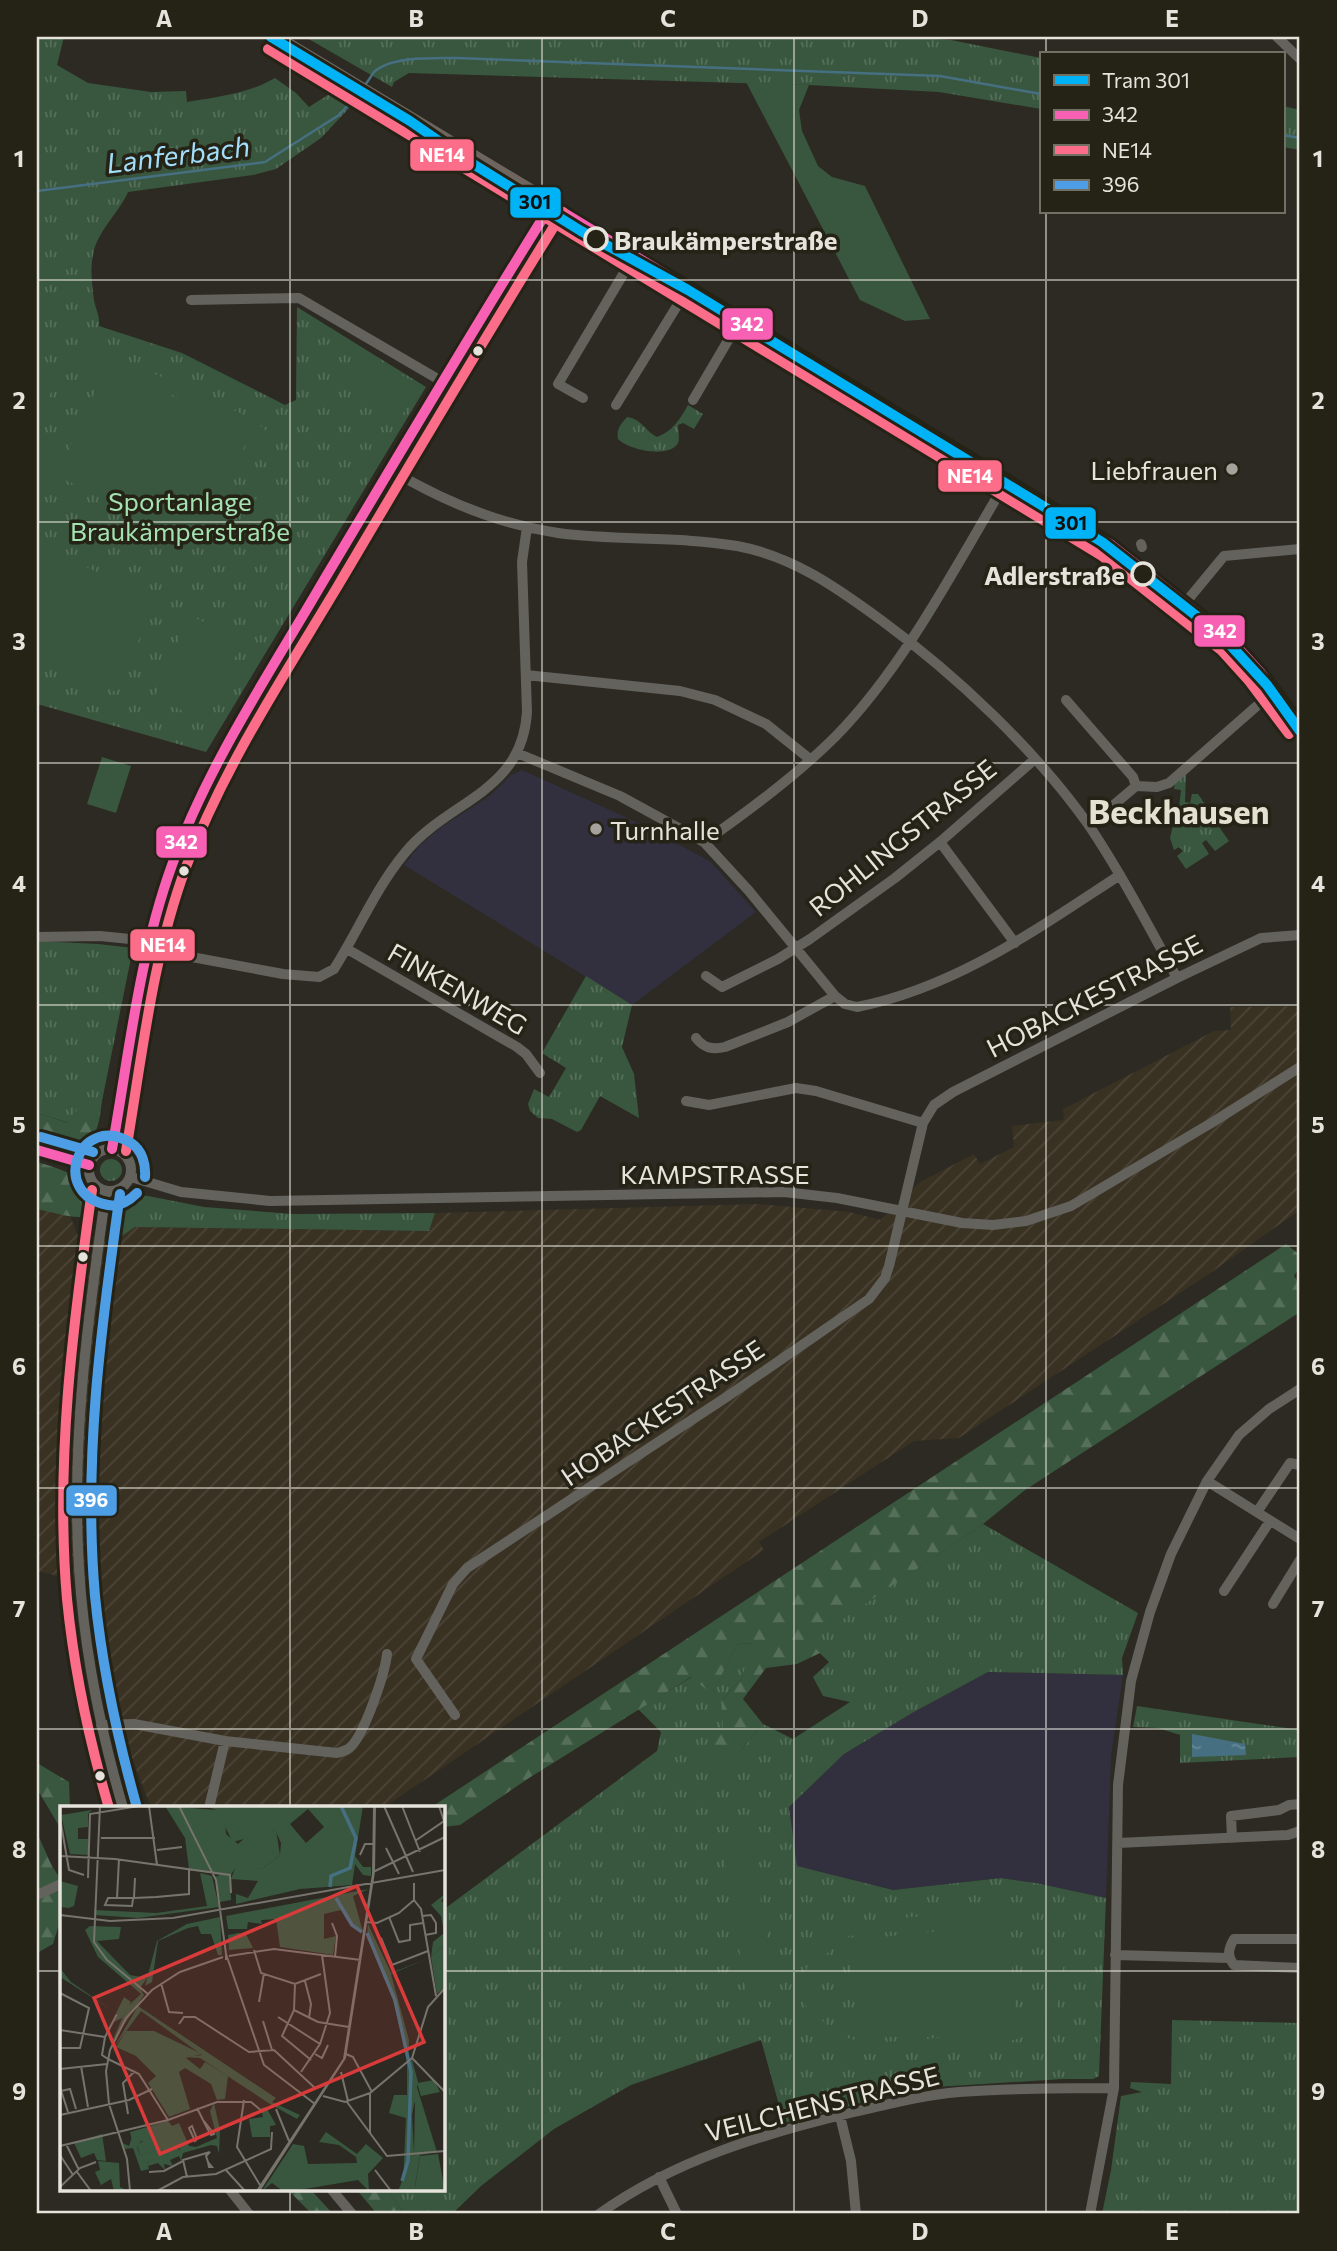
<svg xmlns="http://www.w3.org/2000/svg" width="1337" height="2251" font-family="Commissioner,sans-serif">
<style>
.industrial{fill:url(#industrial-furrows)}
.education{fill:#32303e}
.grass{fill:url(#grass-tufts)}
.forest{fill:url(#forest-firs)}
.garden{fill:#39573f;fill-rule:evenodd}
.water{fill:url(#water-ripples)}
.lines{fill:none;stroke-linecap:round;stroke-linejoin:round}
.stream{stroke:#467082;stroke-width:2.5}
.minor{stroke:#63625d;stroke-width:10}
.major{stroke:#6e665e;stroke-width:14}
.bus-1-casing{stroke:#252216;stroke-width:16}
.bus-2-casing{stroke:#252216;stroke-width:16}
.bus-3-casing{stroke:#252216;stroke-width:16}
.bus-1{stroke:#f860b3;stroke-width:10}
.bus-2{stroke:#fb6d88;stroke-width:10}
.bus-3{stroke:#4d9ee5;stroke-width:10}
.tram-1-casing{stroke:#252216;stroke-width:16}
.tram-1{stroke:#00b2f6;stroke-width:10}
.grid{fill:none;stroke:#e5e3db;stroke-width:2;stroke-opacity:0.55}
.stop-dot{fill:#252216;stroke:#e5e3db;stroke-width:3.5}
.bus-dot{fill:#e5e3db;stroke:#252216;stroke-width:2.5}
.poi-dot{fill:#a4a29a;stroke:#252216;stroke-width:2.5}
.labels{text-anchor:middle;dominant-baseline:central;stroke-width:7;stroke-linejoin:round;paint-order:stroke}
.stop-label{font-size:26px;font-weight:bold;fill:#e5e3db;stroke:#252216;text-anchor:start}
.poi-label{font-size:26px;fill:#e5e3db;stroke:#252216;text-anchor:end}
.park-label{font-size:26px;fill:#a5e2b2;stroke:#252216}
.street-label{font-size:26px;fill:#e5e3db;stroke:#252216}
.water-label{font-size:28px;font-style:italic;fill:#a2ddfa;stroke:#252216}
.district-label{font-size:33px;font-weight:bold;fill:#e5e1d0;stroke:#252216}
.inset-river{fill:none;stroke:#467082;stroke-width:3.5}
.inset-road{fill:none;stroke:#76746c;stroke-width:2}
.view{fill:#d83b3a;fill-opacity:0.15;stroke:#d83b3a;stroke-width:3.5}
.inset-edge{fill:none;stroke:#e5e3db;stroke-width:3.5}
.line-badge{stroke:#252216;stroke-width:2.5}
.badge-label{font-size:19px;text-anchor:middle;font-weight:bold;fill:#fff}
.pale-badge-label{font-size:19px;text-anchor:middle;font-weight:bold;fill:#111}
.neatline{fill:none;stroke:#e5e3db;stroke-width:2.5}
.grid-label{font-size:23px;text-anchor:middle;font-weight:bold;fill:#e5e3db}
</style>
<defs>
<pattern id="industrial-furrows" width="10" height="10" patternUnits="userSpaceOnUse" patternTransform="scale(1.75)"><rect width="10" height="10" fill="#393122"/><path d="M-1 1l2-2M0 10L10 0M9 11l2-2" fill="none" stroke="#4c4537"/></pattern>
<pattern id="grass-tufts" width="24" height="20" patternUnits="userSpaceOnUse" patternTransform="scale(1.75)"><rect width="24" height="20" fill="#39573f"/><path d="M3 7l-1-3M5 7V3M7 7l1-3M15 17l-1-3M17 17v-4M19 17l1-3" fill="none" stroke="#566f5a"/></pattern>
<pattern id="forest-firs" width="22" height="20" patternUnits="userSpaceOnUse" patternTransform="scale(1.75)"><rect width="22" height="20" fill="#39573f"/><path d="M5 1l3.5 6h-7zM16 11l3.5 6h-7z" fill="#566f5a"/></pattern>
<pattern id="water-ripples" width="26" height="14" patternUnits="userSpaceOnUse" patternTransform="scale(1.75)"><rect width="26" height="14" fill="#467082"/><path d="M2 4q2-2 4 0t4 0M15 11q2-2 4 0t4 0" fill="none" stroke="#698b99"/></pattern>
</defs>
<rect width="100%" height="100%" fill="#2c2a22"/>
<path class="industrial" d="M1300 1006V1210L1206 1276 959 1438 914 1441 759 1542 764 1550 383 1808H151L107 1693 94 1585 37 1571V1209L60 1213 71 1218 77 1234 116 1240 135 1227 429 1231 435 1213 758 1204 849 1212 881 1220 920 1182 974 1154 980 1164 1014 1147 1012 1126 1064 1120 1063 1109 1214 1031 1231 1030 1230 1007Z"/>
<path class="education" d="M522 770 647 827 711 862 756 912 632 1005 404 865 420 845 440 828 491 795 511 775Z
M988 1672 1123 1675 1111 1756 1106 1898 1036 1883 1001 1878 893 1890 796 1866 789 1807 844 1754 912 1713Z"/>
<path class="grass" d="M37 37H64L57 65 88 83 151 92 186 91 187 102C217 97 250 93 275 78L296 93 309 107 334 91 353 104 321 138 276 169 253 175 128 192C119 213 97 231 93 255 90 269 92 286 94 300 96 310 100 316 99 326L182 353 285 405 296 400 297 307 426 387 206 752 37 704Z
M896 37 951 40 1041 58V109L939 92 809 85 409 73 394 82 392 87 307 38Z
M1283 106 1300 110V150L1283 147Z
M688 405 703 414 694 429 683 423 678 425C678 431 680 438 678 443 669 459 629 450 618 439 616 429 621 424 627 417 642 419 645 431 657 437 673 431 680 419 688 405Z
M1186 773 1185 802 1190 803 1192 794H1198L1208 809 1199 815 1203 822 1212 817 1229 841 1215 851 1206 840 1202 843 1209 854 1186 869 1177 856 1183 851 1179 847 1174 850 1170 838 1175 817H1178L1181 790 1174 789 1175 783Z
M37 941 98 944 133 948 102 1101H83L69 1123 37 1113Z
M586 976 632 1005 622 1047 634 1074 639 1118 600 1096 581 1130 577 1132 552 1119 538 1118 530 1111 528 1104 534 1089 549 1097 566 1068 542 1053Z
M100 1170a11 11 0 1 1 22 0a11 11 0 1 1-22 0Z
M131 1195 148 1196 204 1207 293 1214 435 1213 429 1231 135 1227 116 1240 121 1208Z
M983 1524 1138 1613 1122 1658 1123 1675 988 1672 912 1713 844 1754 789 1807 797 1866 893 1890 1001 1878 1036 1883 1106 1898 1099 2076 1093 2079H1063L935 2087 890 2095 784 2123 761 2040 631 2085 554 2129 481 2186 452 2214H404L388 2190H443V1910L657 1751 661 1732 638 1709 692 1677 712 1693 737 1644 754 1643 741 1680 721 1701 724 1730 738 1754 763 1724 793 1739 850 1702 823 1696 813 1677 829 1662 808 1642Z
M1137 1706 1300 1730V1757L1180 1763V1735L1158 1728 1133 1727Z
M1172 2020 1300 2023 1299 2214H1102L1111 2170 1121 2096 1142 2092 1130 2088 1131 2082 1171 2084Z"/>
<path class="forest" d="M83 1101H102C99 1121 99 1139 78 1149L37 1139V1113L68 1123Z
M37 1162C70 1172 90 1176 83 1217 68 1218 53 1212 37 1209Z
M1286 1244 1300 1255V1266L1294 1276 1300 1284V1312L1025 1490 983 1524 809 1642 820 1653 797 1664 766 1668 743 1699 763 1724 738 1754 714 1773 707 1745 723 1730 721 1701 741 1680 753 1643 737 1644 712 1694 691 1677 529 1778 460 1825 443 1827V1808H430Z
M37 1763 69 1782 70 1808H61V1829L37 1789Z
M37 1833 52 1866 61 1880V1918L53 1944 37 1953Z
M288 2190H311L333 2214H312Z
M357 2190H388L404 2214H377Z"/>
<path class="garden" d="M746 82 809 85 799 110 802 131 818 166 832 177 865 186 930 319 905 321 860 300Z
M94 352 109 353 253 419C258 424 265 429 269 434 287 460 275 498 256 520 246 532 231 541 218 551L37 467V398L43 384 63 363 78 353ZM91 362 105 364 251 431 106 367 62 464C19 437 49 371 91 362ZM251 432C282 454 260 512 230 526 223 530 215 530 208 529Z
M361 352 419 385 401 417 343 384Z
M37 545 157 599 116 692 37 657Z
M190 616 243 639 207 721 154 698Z
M102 757 131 766 116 813 87 804Z
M750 1835 776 1994 747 1999 722 1840Z
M1025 1906 1026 1917C1035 1923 1045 1929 1051 1938 1073 1965 1064 2012 1035 2030 1026 2037 1016 2040 1005 2042L869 2054C798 2046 780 1966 840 1928V1924ZM995 1921C1064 1926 1073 2014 1005 2031 978 2034 952 2036 925 2039 883 2042 817 2054 815 1992 813 1966 828 1948 849 1936Z
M1008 1925 1017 2025 858 2040 849 1940Z"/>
<path class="water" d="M1192 1734 1245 1744 1246 1755 1192 1757Z"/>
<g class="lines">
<path class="stream" d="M364 86C368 82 371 76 374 72 391 56 434 58 456 58L940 76 1041 94
M1283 135 1300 138
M37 191 265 162 339 115 358 94"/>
<path class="minor" d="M1277 37 1300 59
M191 300 299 298 443 382
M583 398 558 384 634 256
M693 400 740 320
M616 405 688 288
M391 470C443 501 497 524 558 533 617 541 678 536 737 546 792 556 836 587 881 620 956 675 1036 750 1090 827 1122 875 1149 927 1177 978
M1141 544 1142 547
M1186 602 1224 556 1300 549
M526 675 680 691 715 700 766 724 811 760
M1066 700 1133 777 1136 786 1089 826
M517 753 620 796 704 842 749 891 835 996 845 1004 857 1007C955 988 1037 929 1120 875
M1136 786 1157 787 1169 783 1275 690
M704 842C750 810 796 776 836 736 904 667 957 564 1007 480
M940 842 1015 943
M37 937 100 936 150 941
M149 949 283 974 319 977 334 969C358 931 376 888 404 854 447 800 522 794 527 712L522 562 527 527
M347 949 517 1047 526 1054 540 1073
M706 976 722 987 778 959 810 939 895 878 940 842 1035 759
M696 1038C704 1048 712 1050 725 1047L788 1022 835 996
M686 1101 709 1105 796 1088 816 1091 923 1123
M89 1170a21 21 0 1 1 42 0a21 21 0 1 1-42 0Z
M112 1149C129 1057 141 952 172 865 209 762 272 670 327 576 401 452 474 327 551 205
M37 1150 89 1165
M131 1177 181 1192 270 1201 784 1192 837 1198 962 1223 993 1225 1026 1221 1071 1206 1213 1122 1300 1067
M106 1192C88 1316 71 1442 79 1568 84 1650 100 1729 123 1808
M1207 1481 1300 1539
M1257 1512 1290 1463 1300 1465
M1224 1591 1270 1521
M1273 1604 1300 1560
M455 1715 416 1659 453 1584 467 1568 728 1396 869 1299 885 1278 889 1266 923 1123 934 1105 953 1092 1177 978 1261 938 1300 935
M101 1725 134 1724 225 1741 337 1753C341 1752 345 1751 348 1749 363 1740 385 1673 387 1654
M209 1808 225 1741
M1232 1838 1231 1816 1279 1810 1289 1805 1300 1804
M1118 1843 1288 1835 1300 1831
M37 1895 61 1884
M1300 1939H1234C1228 1949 1227 1956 1234 1965L1300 1968
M1115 1955 1229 1958
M840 2116 851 2161 856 2214
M659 2177 677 2214
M230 2190 249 2214
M332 2190 352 2214
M599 2214C676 2159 763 2134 854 2112 889 2104 924 2095 959 2092 1010 2088 1062 2088 1114 2088
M1090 2214 1114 2088 1118 1785 1131 1681 1150 1612 1171 1554 1207 1481 1239 1435 1269 1409 1300 1389"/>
<path class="major" d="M275 37 529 190 597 234 1110 544 1231 640 1260 672 1300 726"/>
<defs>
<path id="bus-1" d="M551 205 1110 544 1231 640 1260 672 1300 726
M112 1149C129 1054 139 956 172 865 208 765 268 676 321 585 397 458 472 331 551 205
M37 1150 89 1165"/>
<path id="bus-2" d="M268 49 1102 556 1221 650 1249 681 1289 734
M126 1151C142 1057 152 958 186 867 224 766 284 676 339 584 413 459 486 335 563 212
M92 1190C73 1325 55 1462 67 1599 74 1670 89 1740 109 1808"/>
<path id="bus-3" d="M41 1137 93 1152
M137 1193C129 1201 119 1207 108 1205 48 1194 80 1111 131 1143 142 1150 146 1164 145 1177
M120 1194C101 1327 83 1461 95 1596 102 1667 117 1736 136 1804"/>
</defs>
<use href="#bus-1" class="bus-1-casing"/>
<use href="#bus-2" class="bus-2-casing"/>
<use href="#bus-3" class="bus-3-casing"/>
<use href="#bus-1" class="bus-1"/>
<use href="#bus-2" class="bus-2"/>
<use href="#bus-3" class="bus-3"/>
<defs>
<path id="tram-1" d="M271 37 410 121 465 159 581 231 688 290 1102 542 1222 636 1267 685 1300 731"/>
</defs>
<use href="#tram-1" class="tram-1-casing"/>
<use href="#tram-1" class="tram-1"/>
</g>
<path class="grid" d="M290 37V1808M542 37V2214M794 37V2214M1046 37V54M1046 212V2214M37 280H1300M37 522H1300M37 763H1300M37 1005H1300M37 1246H1300M37 1488H1300M37 1729H1300M37 1971H61M443 1971H1300M290 2190V2214"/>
<g class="stop-dot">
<circle cx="596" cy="239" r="11"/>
<circle cx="1143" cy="574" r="11"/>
</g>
<g class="bus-dot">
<circle cx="478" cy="351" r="6"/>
<circle cx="184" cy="871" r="6"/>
<circle cx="83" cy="1257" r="6"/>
<circle cx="100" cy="1776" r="6"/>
</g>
<g class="poi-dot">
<circle cx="1232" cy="469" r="7"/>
<circle cx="596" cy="829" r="7"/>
</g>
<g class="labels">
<g class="stop-label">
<text x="614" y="239">Braukämperstraße</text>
<text x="1125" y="574" text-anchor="end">Adlerstraße</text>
</g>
<g class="poi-label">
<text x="1218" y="469">Liebfrauen</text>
<text x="610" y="829" text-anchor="start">Turnhalle</text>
</g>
<g class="park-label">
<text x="180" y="500">Sportanlage<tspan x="180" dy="30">Braukämperstraße</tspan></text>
</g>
<g class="street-label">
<text transform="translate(902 837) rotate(-39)">ROHLINGSTRASSE</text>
<text transform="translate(458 988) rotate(30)">FINKENWEG</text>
<text transform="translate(1094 995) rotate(-27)">HOBACKESTRASSE</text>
<text x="715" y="1173">KAMPSTRASSE</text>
<text transform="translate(662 1412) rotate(-34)">HOBACKESTRASSE</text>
<text transform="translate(822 2103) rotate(-14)">VEILCHENSTRASSE</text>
</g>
<g class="water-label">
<text transform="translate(178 154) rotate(-7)">Lanferbach</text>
</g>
<g class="district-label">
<text x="1179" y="810">Beckhausen</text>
</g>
</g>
<g transform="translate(60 1806)">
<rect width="385" height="385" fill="#2c2a22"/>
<path d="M145 0H303L295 50 303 61H311V70L303 69 295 58 292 79 240 83 176 98V88L188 92 198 75 171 73 176 60 202 63 220 49 221 37 215 24 173 36 156 4ZM248 3 264 21 246 37 230 18ZM32 4 28 8V21L18 22V33H28L29 49 10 48 1 9ZM140 67 152 70 159 101 78 112 35 109 34 104 96 107 147 100ZM309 83 293 90 303 126 291 120 281 104 264 108V133L276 130 273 149 220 141 216 113 201 114 202 118 188 116 187 123H168L166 110ZM308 118 331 167 369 152 331 168 349 234 348 254 333 194 307 130ZM179 127 186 128 193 142 169 144 168 129ZM0 162 11 176 56 207 64 191 71 196 62 212 54 216 58 208 0 171ZM66 225H94L142 248 126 252 140 263 145 256 168 270 165 293 157 294 151 278 125 262 119 266 130 303 109 311 88 277 96 270 76 250 56 241ZM352 254 358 276 352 309 354 347 343 377 346 312 329 307 334 289H347V257ZM154 297 160 324 159 348 157 340 151 339 123 347 121 355 119 350 110 354 113 360 104 358 105 364 98 357 88 360 87 356 120 344 118 340 80 349 77 339 83 335H72L70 326 108 315 112 320 119 317 129 340 136 341 157 332 150 305ZM206 301 216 319 210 320V331H192L189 313 203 311 201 302ZM378 348 385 385H360L355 381 360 350ZM38 355 59 357 60 381 69 385H54L51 373 41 379 35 366 40 364Z" fill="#39573f" fill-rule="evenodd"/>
<path d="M105 0 156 4 165 13 166 28 178 38 190 27 216 24 220 49 202 63 176 61 170 70 171 94 160 96 155 71 160 69 129 63 125 32ZM385 88 381 96H385V138L371 151 373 136 384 127 381 110 371 99ZM160 111 162 149H158L151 128H141L138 120 128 122 98 135 92 176 85 180 97 135 127 118ZM30 120 61 121 59 133 37 135 70 169 87 172 80 182 84 189 51 238 67 201 81 188 38 151 25 124ZM78 200 216 292 212 296 240 309 237 313 210 298 140 252 125 251 142 249 81 205 53 243ZM355 275 377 346 360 349 355 380 360 385H338L354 347 355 297 349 293ZM266 326 297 348 306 338 323 352 308 368 309 385 298 374 233 385H223L212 377 202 385 233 338 244 340 248 358 297 357 296 351 279 339 259 336ZM42 328 46 355 37 354 34 347 21 352 14 337ZM72 331 83 332 77 341 80 349 117 339 120 346 87 356 89 363 81 365 73 342 65 343 63 337 69 340Z" fill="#39573f"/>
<path d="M385 138V181L377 188 371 151Z" fill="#39573f"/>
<path d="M0 75 18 80 14 100 9 102 0 101ZM252 104 261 110V130L254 136 244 133 245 107ZM220 118a9 9 0 1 1 18 0a9 9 0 1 1-18 0ZM104 273 114 274 125 294 119 302 110 300 100 283ZM374 274 380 286 361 290 357 277Z" fill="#39573f"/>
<path class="inset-river" d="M270 81 271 70 290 62 296 32 281 0M276 92 292 119 302 126M307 127 335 194 351 266 348 355 342 375"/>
<path class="inset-road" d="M40 0 34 136 47 154 88 188M89 0 97 59M119 0 156 74 166 148M324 0 353 66M342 0 360 46M0 12 9 64 24 69M41 32H95M355 35 384 15 379 0M326 42 339 68M97 44 122 41M300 49 305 38H314M0 50 55 53 170 69 171 87M313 66 385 31M28 72 30 8 79 0M75 72 74 91V92L73 93 72 100 45 99 48 92H74L96 91 129 88V63M57 92 59 53M354 94 361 103 376 190M0 109 50 115 113 112 385 64M362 110 371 109 376 117V127L365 129M329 111 339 136 350 134V119L363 117M306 116 317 117 339 107 354 94V77M272 117 277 130 275 151M321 132 332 159 368 145M194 144 201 167 235 178 261 168M169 150 214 143 301 154M166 154V148L204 259 255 298M245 175 251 198 249 212M101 177 109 206 123 207M235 178 234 204 222 230 251 254M0 187 29 202 20 242H0M199 196 204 167M234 204 258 216 289 221M218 211 260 238M203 215 212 244M119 218 124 211H135L189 246 214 244 255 282M0 224 45 231M255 248 262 252 268 239M286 248 293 251 312 286M352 252 368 201 385 182M352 252 385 286M48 253 79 268 108 314M48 253 42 249 45 231 57 208M21 260 28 301M0 263 47 258M241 266 260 238 270 207 262 149M281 266 288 295M0 281 8 306M1 285 10 283 16 303M263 290 285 296 310 287 352 252M184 294 177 341 200 379M287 296 327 350 385 345M137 302 147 322 151 329 154 328 144 315M216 303 229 335M68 308 63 277 75 265M0 309 69 294 92 283M132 320 137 333 135 335 129 322ZM310 328V287M6 338 19 364M0 340 108 314 157 296H191L203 306M0 349 13 369M165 363 185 385M315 364 331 385M17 366 31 385M89 366 104 365 123 355M127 371 123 354 150 346 146 350 148 356 149 361H152L148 356M0 381 20 362 36 356M70 385 67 353 49 298 46 265 50 244 66 212 92 184 120 166 163 151M97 385 123 371 156 368 211 343 212 326M197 385 284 253 313 68 314 0M199 385 285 252 314 66 315 0"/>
<path class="view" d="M297 80 364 236 100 348 34 192Z"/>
<rect width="385" height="385" class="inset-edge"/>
</g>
<g class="line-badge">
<rect x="409" y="138" width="66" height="34" rx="7" fill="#fb6d88"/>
<rect x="509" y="186" width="53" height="33" rx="7" fill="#00b2f6"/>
<rect x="721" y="307" width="53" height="34" rx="7" fill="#f860b3"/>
<rect x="937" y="459" width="66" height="34" rx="7" fill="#fb6d88"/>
<rect x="1044" y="506" width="53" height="34" rx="7" fill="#00b2f6"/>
<rect x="1193" y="614" width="53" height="34" rx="7" fill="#f860b3"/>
<rect x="155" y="825" width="53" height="34" rx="7" fill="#f860b3"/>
<rect x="129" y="928" width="67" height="34" rx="7" fill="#fb6d88"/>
<rect x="65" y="1484" width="53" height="33" rx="7" fill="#4d9ee5"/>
</g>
<g class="badge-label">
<text x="442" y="162">NE14</text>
<text x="747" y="331">342</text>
<text x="970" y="483">NE14</text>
<text x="1220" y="638">342</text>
<text x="181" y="849">342</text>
<text x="163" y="952">NE14</text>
<text x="91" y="1507">396</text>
</g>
<g class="pale-badge-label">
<text x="535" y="209">301</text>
<text x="1071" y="530">301</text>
</g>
<rect width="1337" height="2251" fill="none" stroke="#252216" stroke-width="77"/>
<rect x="1040" y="52" width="245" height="161" fill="#252216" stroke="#726f65" stroke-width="2"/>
<rect x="1054" y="75" width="35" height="10" fill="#00b2f6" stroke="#726f65" stroke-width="2"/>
<text x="1102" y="88" font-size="21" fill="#e5e3db">Tram 301</text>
<rect x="1054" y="110" width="35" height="10" fill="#f860b3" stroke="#726f65" stroke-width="2"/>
<text x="1102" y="122" font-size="21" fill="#e5e3db">342</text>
<rect x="1054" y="145" width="35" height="10" fill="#fb6d88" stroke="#726f65" stroke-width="2"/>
<text x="1102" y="158" font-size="21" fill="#e5e3db">NE14</text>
<rect x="1054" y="180" width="35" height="10" fill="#4d9ee5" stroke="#726f65" stroke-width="2"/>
<text x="1102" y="192" font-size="21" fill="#e5e3db">396</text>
<rect x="38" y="38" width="1260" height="2174" class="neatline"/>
<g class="grid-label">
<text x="164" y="27">A</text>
<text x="416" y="27">B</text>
<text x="668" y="27">C</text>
<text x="920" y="27">D</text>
<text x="1172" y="27">E</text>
<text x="19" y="167">1</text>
<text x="1318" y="167">1</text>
<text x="19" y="409">2</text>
<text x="1318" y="409">2</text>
<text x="19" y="650">3</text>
<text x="1318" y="650">3</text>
<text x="19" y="892">4</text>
<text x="1318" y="892">4</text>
<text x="19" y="1133">5</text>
<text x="1318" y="1133">5</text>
<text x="19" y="1375">6</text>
<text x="1318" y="1375">6</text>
<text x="19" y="1617">7</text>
<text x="1318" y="1617">7</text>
<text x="19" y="1858">8</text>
<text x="1318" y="1858">8</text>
<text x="19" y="2100">9</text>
<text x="1318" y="2100">9</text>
<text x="164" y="2240">A</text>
<text x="416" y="2240">B</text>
<text x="668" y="2240">C</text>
<text x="920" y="2240">D</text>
<text x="1172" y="2240">E</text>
</g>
</svg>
